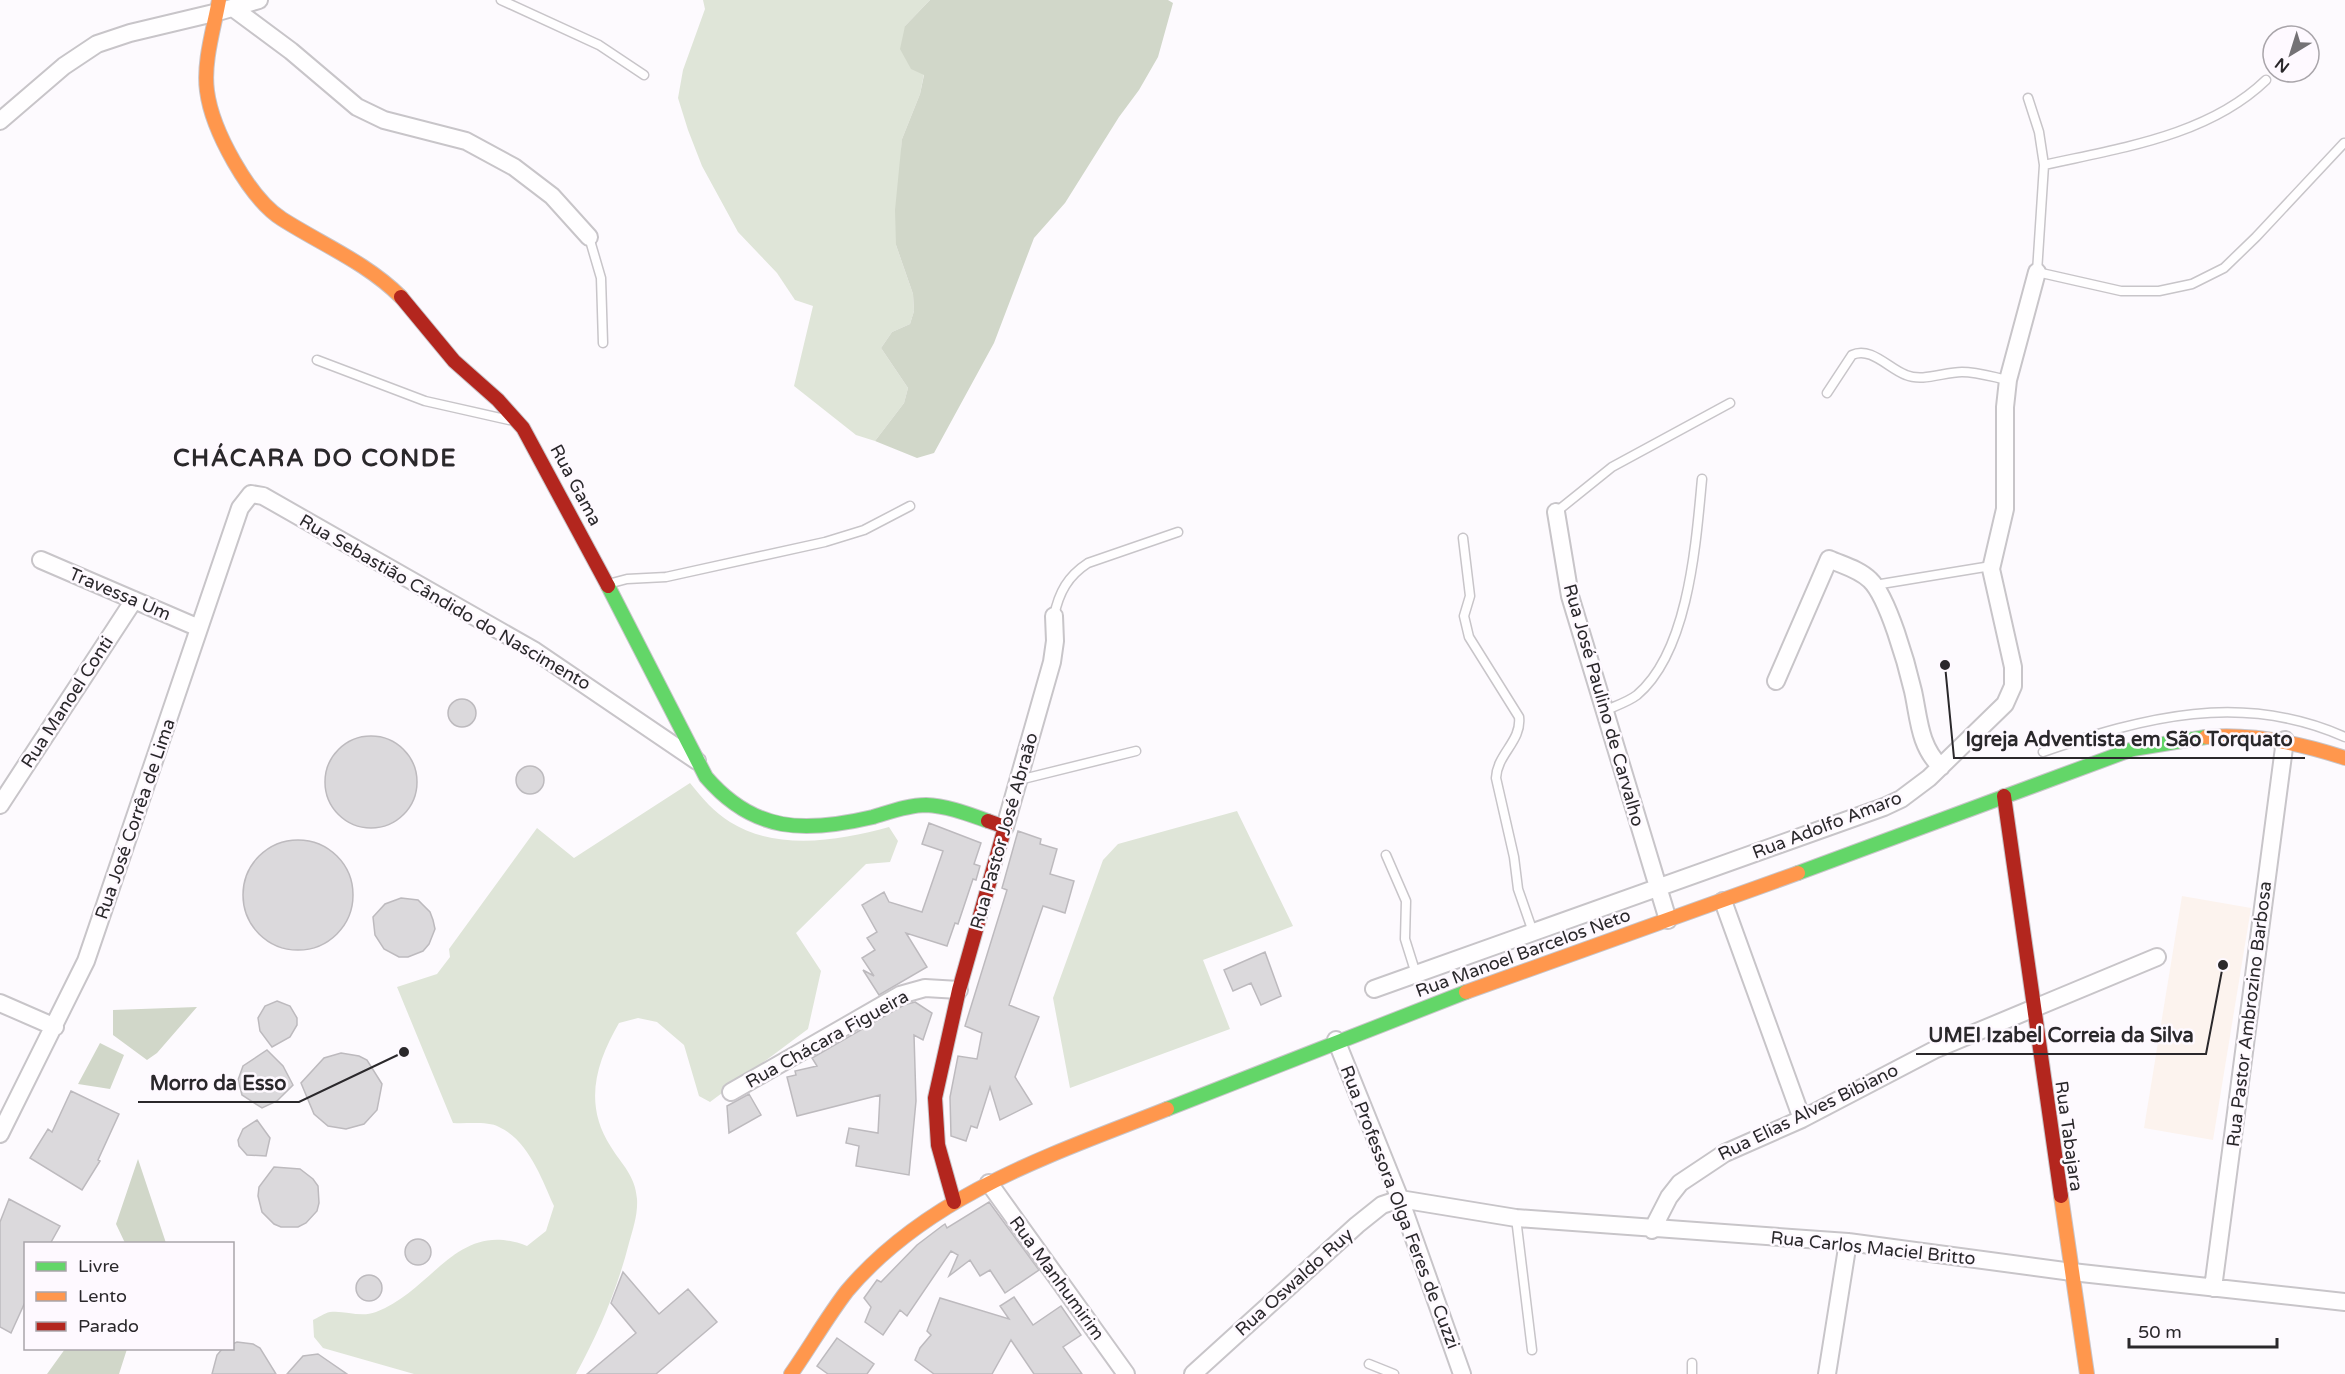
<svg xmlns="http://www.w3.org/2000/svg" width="2345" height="1374" font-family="'Varela Round',sans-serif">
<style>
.education{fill:#fcf3ee}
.green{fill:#dfe5d8}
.forest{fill:#d1d7c9}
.building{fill:#dbd9dc;stroke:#bdbabe;stroke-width:1.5}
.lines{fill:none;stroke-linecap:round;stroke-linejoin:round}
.lane-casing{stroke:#c8c5c9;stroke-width:11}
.street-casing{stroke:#c8c5c9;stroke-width:20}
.fast-casing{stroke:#c8c5c9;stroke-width:16}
.slow-casing{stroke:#c8c5c9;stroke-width:16}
.jam-casing{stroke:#c8c5c9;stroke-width:16}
.lane{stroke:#fffeff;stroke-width:8}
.street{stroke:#fffeff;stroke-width:16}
.fast{stroke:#63d668;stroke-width:14}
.slow{stroke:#ff974d;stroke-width:14}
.jam{stroke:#b3261e;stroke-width:14}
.labels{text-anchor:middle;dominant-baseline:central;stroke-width:5;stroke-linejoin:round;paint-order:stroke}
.street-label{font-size:18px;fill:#2a282b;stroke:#fef9ff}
.district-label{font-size:24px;font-weight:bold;letter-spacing:1.5px;fill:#2a282b;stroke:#fef9ff}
.leader{fill:none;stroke:#2a282b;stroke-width:2}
.callout-dot{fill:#2a282b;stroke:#fef9ff;stroke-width:2}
.callout-label{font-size:20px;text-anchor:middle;font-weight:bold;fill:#2a282b;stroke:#fef9ff;stroke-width:5;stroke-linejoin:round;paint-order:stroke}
</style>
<rect width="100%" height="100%" fill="#fdfafe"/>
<path class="education" d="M2182 896 2251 908 2213 1140 2144 1128Z"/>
<path class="green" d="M703 0H930L905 26 924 74 920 94 902 139 896 245 913 294 914 311 910 324 892 332 881 348 908 388 904 403 875 441 856 435 794 386 813 306 795 300 777 273 738 232 702 166 688 130 678 98 683 70 705 9Z
M690 783C702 798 714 812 730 822 776 851 839 841 889 827L898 841 890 862 866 864 796 933 821 971 808 1029 710 1102 699 1096 684 1045 657 1022 638 1018 619 1023C596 1063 583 1104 611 1147 622 1165 635 1175 637 1199 638 1214 633 1229 629 1243 617 1290 599 1332 576 1374H414L323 1348 314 1337 313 1320C318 1318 324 1313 330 1312 345 1310 360 1318 376 1312 434 1290 457 1218 527 1246L546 1231 554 1206C542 1179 528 1140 499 1127 488 1121 466 1124 453 1123L397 987 437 974 450 957 449 949 537 828 574 858Z
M1237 811 1293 926 1203 960 1230 1029 1070 1088 1053 998 1103 860 1118 844Z"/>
<path class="forest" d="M930 0H1168L1173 3 1158 57 1139 90 1119 117 1065 203 1034 238 994 343 934 453 917 458 875 441 904 403 908 388 881 348 892 332 910 324 914 311 913 294 896 245 895 210 902 139 920 94 924 75 911 69 900 49 905 26Z
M197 1007 157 1053 147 1060 113 1035V1010Z
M100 1043 124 1055 110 1089 78 1084Z
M138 1159 166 1243H125L116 1224Z
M65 1349V1348L127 1349 119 1374H47Z"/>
<path class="building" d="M448 713a14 14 0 1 1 28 0a14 14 0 1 1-28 0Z
M325 782a46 46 0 1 1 92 0a46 46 0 1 1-92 0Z
M516 780a14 14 0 1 1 28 0a14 14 0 1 1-28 0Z
M929 823 981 843 974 864 980 866 976 880 973 879 958 924 955 923 947 946 906 933 927 967 879 995 863 970 874 976 862 958 875 950 867 938 877 932 862 905 884 892 889 902 922 912 943 851 922 844Z
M1018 831 1041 839 1040 844 1057 849 1050 874 1074 881 1065 913 1043 906 1009 1005 1039 1017 1015 1077 1032 1104 1000 1120 990 1087 977 1128 971 1126 966 1141 951 1136 950 1097 958 1056 977 1059 982 1033 965 1026 1007 890 1002 888Z
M243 895a55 55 0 1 1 110 0a55 55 0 1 1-110 0Z
M401 898 418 900 430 912 433 920 435 929 429 944 423 951 408 957H399L384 949 375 935 373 917 385 904Z
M1265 952 1281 996 1261 1005 1251 983 1233 991 1224 970Z
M277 1001 290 1006 297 1018V1025L290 1037 272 1047 260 1031 258 1018 265 1006Z
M915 1002 932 1013 923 1040 914 1035 916 1101 909 1175 856 1166 859 1146 846 1143 849 1128 878 1133 880 1095 797 1116 787 1077 796 1075 795 1071 817 1066 812 1058 904 1005Z
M267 1050 283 1066 293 1085 277 1101 262 1108 242 1095 238 1080 243 1066Z
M341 1053 359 1056 367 1060 382 1084 377 1110 364 1124 346 1129 328 1126 314 1114 301 1083 324 1058Z
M71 1091 119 1114 98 1160 100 1161 82 1190 30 1158 48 1129 52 1132Z
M749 1094 761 1115 729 1133 727 1106Z
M257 1120 270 1138 266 1156 247 1155 239 1146 238 1140 243 1129Z
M274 1167 300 1169 313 1179 318 1186 319 1203 317 1211 306 1223 298 1227H281L274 1224 262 1212 258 1196 259 1187Z
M9 1199 60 1226 50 1244H26V1300L11 1333 0 1327V1222Z
M989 1202 1039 1270 1005 1293 990 1270 980 1276 970 1260 949 1276 958 1255 951 1251 907 1316 900 1310 883 1335 865 1322 871 1307 864 1298 877 1280 881 1282 917 1245 942 1226 945 1224 947 1228Z
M405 1252a13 13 0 1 1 26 0a13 13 0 1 1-26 0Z
M623 1272 659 1314 688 1289 717 1322 656 1374H587L636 1333 611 1303Z
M356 1288a13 13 0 1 1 26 0a13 13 0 1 1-26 0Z
M1014 1297 1033 1325 1061 1306 1081 1335 1063 1347 1082 1374H1034L1011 1340 992 1374H934L915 1360 920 1348 931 1335 927 1331 940 1298 1009 1319 1000 1306Z
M837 1338 874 1364 867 1374H828L817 1366Z
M237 1342 253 1344 260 1348 276 1374H212L217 1355 223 1348H232V1344Z
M318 1354 347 1374H287L303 1356Z"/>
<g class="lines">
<defs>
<path id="lane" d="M501 0 599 45 644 75
M2028 98 2039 132 2044 165 2037 272 2121 291H2159L2192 284 2224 268 2256 237 2344 143
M2044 165C2120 148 2208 136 2266 80
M589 237 601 278 603 343
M317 360 425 401 509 420
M1827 393 1852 355C1871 346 1889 369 1906 375 1923 382 1944 372 1962 372 1977 372 1993 377 2008 380
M1556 512 1612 467 1730 403
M1463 538 1470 596 1464 616 1469 637 1519 717C1522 741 1497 754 1496 778L1514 857 1518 889 1533 932
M608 584 627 579 666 577 825 542 864 530 910 506
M1875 585 1991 566
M1054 616C1059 592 1068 576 1088 563L1178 532
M1604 711C1615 706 1628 702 1637 695 1689 651 1696 542 1702 479
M2043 752C2144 717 2242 691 2345 737
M1019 780 1136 751
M1386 855 1406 901 1405 939 1416 974
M1516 1218 1532 1350
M1369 1364 1394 1374
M1692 1374V1363"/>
<path id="street" d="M233 8 291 51 357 107 384 120 466 141 514 167 552 196 589 237
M0 121 64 66 97 44 130 33 218 12 259 0
M1556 512 1570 596 1668 920
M41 560 199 628
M1776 681 1829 559C1842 565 1859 569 1870 580 1888 597 1907 665 1913 691 1919 718 1919 746 1941 767
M0 805 134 600
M1005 827 1052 662 1055 641 1054 616
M1723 901 1802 1119
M1374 989 1884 807 1901 799 1929 778 2005 704 2013 686V667L1991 569 2005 509V407L2008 380 2037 272
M0 1003 55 1027
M1336 1040 1400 1199 1462 1374
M731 1092 900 995 925 988 959 990
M0 1134 86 961 240 508 251 494 263 496 535 651 697 761
M989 1183 1126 1374
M1652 1230 1669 1197 1680 1183 1725 1153 1802 1119 1936 1049 2157 957
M2213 1288 2285 740
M1193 1374 1357 1225 1382 1205 1400 1199 1516 1218 1848 1242 2072 1272 2345 1302
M1827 1374 1848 1242"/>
<path id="fast" d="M608 586 706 777C754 833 805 833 873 817 890 812 908 805 926 805 948 806 968 814 988 821
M1798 873 2133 749 2206 737
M1167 1109 1466 992"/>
<path id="slow" d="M219 0C214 28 203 62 207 91 212 130 249 198 282 219 323 245 367 263 401 297
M2206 737C2254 733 2300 743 2345 758
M1466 992 1798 873
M2061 1196 2087 1374
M791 1374C810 1347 827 1317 847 1291 929 1194 1053 1154 1167 1109"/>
<path id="jam" d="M401 297 454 361 498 400 523 428 608 586
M2004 796 2061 1196
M954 1202 938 1145 935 1098 959 990 1005 827 988 821"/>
</defs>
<use href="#lane" class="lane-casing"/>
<use href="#street" class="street-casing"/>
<use href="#fast" class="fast-casing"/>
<use href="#slow" class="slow-casing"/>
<use href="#jam" class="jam-casing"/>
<use href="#lane" class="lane"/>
<use href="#street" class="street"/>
<use href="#fast" class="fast"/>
<use href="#slow" class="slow"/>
<use href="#jam" class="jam"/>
</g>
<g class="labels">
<g class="street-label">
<text transform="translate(576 485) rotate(62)">Rua Gama</text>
<text transform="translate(120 594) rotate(23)">Travessa Um</text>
<text transform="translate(445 602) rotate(30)">Rua Sebastião Cândido do Nascimento</text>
<text transform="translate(67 702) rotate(-57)">Rua Manoel Conti</text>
<text transform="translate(1604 705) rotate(74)">Rua José Paulino de Carvalho</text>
<text transform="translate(135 819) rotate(-71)">Rua José Corrêa de Lima</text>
<text transform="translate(1827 825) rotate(-21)">Rua Adolfo Amaro</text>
<text transform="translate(1004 831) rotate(-74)">Rua Pastor José Abraão</text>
<text transform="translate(1523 953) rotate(-20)">Rua Manoel Barcelos Neto</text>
<text transform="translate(2249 1014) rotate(-83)">Rua Pastor Ambrozino Barbosa</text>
<text transform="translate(827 1039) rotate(-29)">Rua Chácara Figueira</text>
<text transform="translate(1808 1112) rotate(-26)">Rua Elias Alves Bibiano</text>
<text transform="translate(2069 1136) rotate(82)">Rua Tabajara</text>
<text transform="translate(1400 1207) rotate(69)">Rua Professora Olga Feres de Cuzzi</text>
<text transform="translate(1873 1248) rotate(6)">Rua Carlos Maciel Britto</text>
<text transform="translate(1057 1278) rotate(54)">Rua Manhumirim</text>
<text transform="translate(1294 1282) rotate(-42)">Rua Oswaldo Ruy</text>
</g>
<g class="district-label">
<text x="315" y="458">CHÁCARA DO CONDE</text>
</g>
</g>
<path class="leader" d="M1945 665L1954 758H2305M2223 965L2206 1054H1916M404 1052L299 1102H138"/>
<g class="callout-dot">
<circle cx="1945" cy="665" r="6"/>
<circle cx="2223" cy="965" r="6"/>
<circle cx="404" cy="1052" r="6"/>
</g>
<g class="callout-label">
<text x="2129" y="746">Igreja Adventista em São Torquato</text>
<text x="2061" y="1042">UMEI Izabel Correia da Silva</text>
<text x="218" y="1090">Morro da Esso</text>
</g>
<rect x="24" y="1242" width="210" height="108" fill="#fef9ff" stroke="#a9a5aa" stroke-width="1.5"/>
<rect x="36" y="1262" width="30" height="9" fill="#63d668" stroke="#a9a5aa" stroke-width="1.5"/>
<text x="78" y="1272" font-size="18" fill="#2a282b">Livre</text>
<rect x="36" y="1292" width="30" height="9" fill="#ff974d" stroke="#a9a5aa" stroke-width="1.5"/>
<text x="78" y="1302" font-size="18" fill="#2a282b">Lento</text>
<rect x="36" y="1322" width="30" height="9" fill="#b3261e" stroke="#a9a5aa" stroke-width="1.5"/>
<text x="78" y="1332" font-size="18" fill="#2a282b">Parado</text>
<g transform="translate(2291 54) rotate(218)"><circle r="28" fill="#fef9ff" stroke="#a9a5aa" stroke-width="1.5"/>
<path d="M0-4.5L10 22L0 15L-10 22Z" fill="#747275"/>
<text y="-9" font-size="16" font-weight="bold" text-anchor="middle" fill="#2a282b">N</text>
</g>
<path d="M2129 1338v9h148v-9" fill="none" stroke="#2a282b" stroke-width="3"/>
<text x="2138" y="1338" font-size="18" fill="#2a282b" stroke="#fef9ff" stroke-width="4.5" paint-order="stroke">50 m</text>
</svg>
